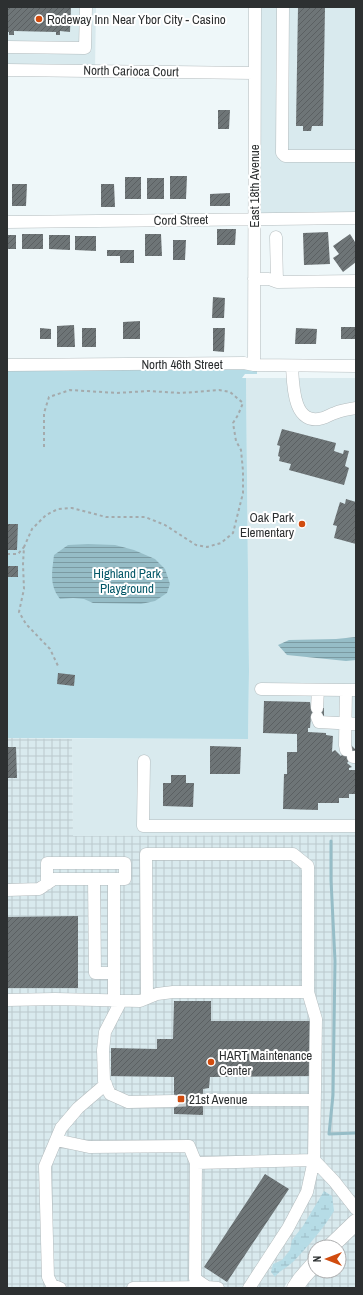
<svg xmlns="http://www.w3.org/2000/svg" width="363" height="1295" font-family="'Archivo Narrow',sans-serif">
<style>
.built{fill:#d9eaee}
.industrial{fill:url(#industrial-grid)}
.wetland{fill:url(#wetland-marsh)}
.green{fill:#b6dce6}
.water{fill:url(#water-rules)}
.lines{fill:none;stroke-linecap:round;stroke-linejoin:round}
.stream{stroke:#96bdc7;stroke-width:3}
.building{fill:url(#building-hatch)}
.minor-tunnel{stroke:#c7cfd1;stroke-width:12;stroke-dasharray:12 6;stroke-linecap:butt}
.minor-casing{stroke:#b4bcbe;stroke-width:13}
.major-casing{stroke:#b4bcbe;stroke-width:17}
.path{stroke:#a4aaac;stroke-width:2;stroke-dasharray:3 3;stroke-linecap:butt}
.minor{stroke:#fff;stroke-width:12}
.major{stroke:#fff;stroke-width:16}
.poi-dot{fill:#d14c0f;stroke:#fff;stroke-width:1.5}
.labels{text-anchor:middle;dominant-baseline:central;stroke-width:4;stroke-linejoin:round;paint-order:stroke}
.poi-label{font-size:13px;fill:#2d3031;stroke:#fff;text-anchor:start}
.street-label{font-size:13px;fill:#2d3031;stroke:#fff}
.park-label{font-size:13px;fill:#045767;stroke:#fff}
</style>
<defs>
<pattern id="industrial-grid" width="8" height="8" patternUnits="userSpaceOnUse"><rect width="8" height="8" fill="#d9eaee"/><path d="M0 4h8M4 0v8" fill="none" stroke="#bbc9cd"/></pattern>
<pattern id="wetland-marsh" width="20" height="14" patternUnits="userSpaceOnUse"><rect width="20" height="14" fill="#b6dce6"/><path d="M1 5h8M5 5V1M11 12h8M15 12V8" fill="none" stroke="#9dbdc6"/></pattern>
<pattern id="water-rules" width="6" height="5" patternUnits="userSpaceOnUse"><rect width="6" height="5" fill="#96bdc7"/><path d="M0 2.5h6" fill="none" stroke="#7b9aa2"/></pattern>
<pattern id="building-hatch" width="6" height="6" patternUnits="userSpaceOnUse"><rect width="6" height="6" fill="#6e7577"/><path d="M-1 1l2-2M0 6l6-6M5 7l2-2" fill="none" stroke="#5b6062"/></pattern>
</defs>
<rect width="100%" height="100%" fill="#eef7f9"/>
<path class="built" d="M7 7H96L95 70H7Z
M256 7H356V217L255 218Z
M246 378H356V835L73 836 72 739H248L249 671Z"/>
<path class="industrial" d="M7 738 72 739 73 836 356 835V1211L321 1247H315V1253L286 1284 284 1288H7Z
M356 1231V1288H304L308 1281 318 1271H339V1249Z"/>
<path class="wetland" d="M324 1191 332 1196 334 1211C323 1229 309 1245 294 1261 288 1267 280 1270 275 1277L271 1272 273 1264 282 1260 290 1250 292 1240 303 1226Z"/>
<path class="green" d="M244 368 249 370H257V374H245L242 378H246L249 671 248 739 7 738V370Z"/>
<path class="water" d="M88 544 115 545 134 550 155 559 165 569 170 584 167 593 155 601 141 604 93 603 84 599 73 598 60 599C49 585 52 572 54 555L68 545Z
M356 637V660L346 661 287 655 278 645 289 640 336 639Z"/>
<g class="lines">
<path class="stream" d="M331 841V880L335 961 333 1095 329 1134 356 1133"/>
</g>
<path class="building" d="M7 7H71L70 32 60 31V35H56V32L14 31V35H9V32H7Z
M298 7H325L323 126H312L311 131H303V126H296Z
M218 110H230L229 129H218Z
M170 176H187L186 199H170Z
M125 177H141V199H125Z
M147 178H164V199H147Z
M12 184H27L26 206H12Z
M101 184H114L115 207H101Z
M230 193V206H210V194Z
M217 229H236L235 245H217Z
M328 232 330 264 304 265 303 233Z
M22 234H43V249H22Z
M145 234H161L162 256H145Z
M350 234 355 242 356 241V262L343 272 333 258 339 254 333 246Z
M7 235H16V249H7Z
M49 235H70V250L49 249Z
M75 236H96V251L75 250Z
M173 240H186L185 260H173Z
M107 250H134V263H120V256H107Z
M213 297 225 298 224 318H212Z
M140 321V339H123V322Z
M74 325 75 347H57V326Z
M341 327H356V339H341Z
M40 328 51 329V339H40Z
M82 328H96V347H82Z
M213 328H225L224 352 213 351Z
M296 328 317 329 316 344H295Z
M282 429 336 443 334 451 343 454 344 450 349 451 345 466 349 468 344 485 289 470 291 464 279 461 280 457 278 456 280 446 277 445Z
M346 499 356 502V544L334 538 337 526 333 525 340 502 345 504Z
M7 524H18L17 550H7Z
M7 566H18V577H7Z
M58 673 75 675 74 686 57 684Z
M264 701 310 702 311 708H324V717H311L310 728H308V732L326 733V735L333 736 332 752 335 750 341 756 351 745 356 750V753L347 763 352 767 349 768V770H356V794H349V798H339V803H318V810L283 809 284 774H287V752H297V734L263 733Z
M210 746 241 747 240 774H210Z
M7 747H16L17 778H7Z
M171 775H186V783H194L193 807 163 806V783H171Z
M78 916V988H7V917Z
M174 1001H211V1021H311L310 1076 210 1077 209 1088 203 1089V1115L174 1114V1077L111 1076V1048L157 1049V1039H173Z
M265 1174 289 1189 227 1282 204 1267Z"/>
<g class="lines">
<path class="minor-tunnel" d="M174 1101 203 1100"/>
<defs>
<path id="minor" d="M283 7 282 153 285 156H356
M7 47 85 48 86 7
M7 70 254 73
M7 222 356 218
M276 237 277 282
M254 279H269L277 282 356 281
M7 365 244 363 254 365 356 366
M254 365 255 7
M292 366C293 385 293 427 323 418 327 417 331 414 335 413 342 410 349 409 356 408
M261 689 346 690
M317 708 318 690
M317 717 319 722 356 724
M346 750 345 745 346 690H356
M353 757H356
M144 761 143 826H356
M94 879 95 973H114
M114 879V1000
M7 890 39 889 54 879H125V863H47V884
M7 1000 55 999 140 1001 157 994 173 992H308V866L293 854H146L147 998
M121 1001 105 1032 103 1050 104 1081 110 1094 128 1102 174 1101
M203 1100H315
M56 1140 89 1147 189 1146 196 1163
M314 1160 334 1181 356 1209
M60 1288 52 1285 48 1277 45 1166 61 1128 78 1108 106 1084
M133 1288 207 1287
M218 1288 207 1287 195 1279 196 1163 314 1160 316 1019 308 992
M249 1288 288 1228 307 1192 314 1160"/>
<path id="major" d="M330 1247 356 1222
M295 1288 301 1279 315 1263"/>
</defs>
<use href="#minor" class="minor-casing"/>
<use href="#major" class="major-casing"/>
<path class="path" d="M44 447V413L49 397 70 390 117 393 148 391 181 393 219 390 230 392 243 403 238 415 233 423 236 441 241 450 243 471V493L233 533 221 543 207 547 196 545 165 525 145 517H106L72 508 58 509 46 515 32 529 24 547 23 564 24 589 19 612 26 624 50 649 59 668
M7 554H18L24 547"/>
<use href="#minor" class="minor"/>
<use href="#major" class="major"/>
</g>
<g class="poi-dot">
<circle cx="39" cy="19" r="4"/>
<circle cx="302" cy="524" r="4"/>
<circle cx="211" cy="1062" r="4"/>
<rect x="177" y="1095" width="8" height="8" rx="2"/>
</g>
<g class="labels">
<g class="poi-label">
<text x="47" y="19">Rodeway Inn Near Ybor City - Casino</text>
<text x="294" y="517" text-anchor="end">Oak Park<tspan x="294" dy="15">Elementary</tspan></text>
<text x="219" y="1055">HART Maintenance<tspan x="219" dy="15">Center</tspan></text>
<text x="189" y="1099">21st Avenue</text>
</g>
<g class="street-label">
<text transform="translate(131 71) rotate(1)">North Carioca Court</text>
<text transform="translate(254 186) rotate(-90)">East 18th Avenue</text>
<text transform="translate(181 220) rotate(-1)">Cord Street</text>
<text x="182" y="364">North 46th Street</text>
</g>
<g class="park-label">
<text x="127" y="573">Highland Park<tspan x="127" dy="15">Playground</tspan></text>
</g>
</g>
<rect width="363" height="1295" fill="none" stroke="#2d3031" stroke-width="16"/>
<g transform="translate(327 1259) rotate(270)"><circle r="19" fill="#ffffff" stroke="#abacad"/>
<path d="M0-3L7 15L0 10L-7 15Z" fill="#d14c0f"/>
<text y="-6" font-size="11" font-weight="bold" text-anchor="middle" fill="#2d3031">N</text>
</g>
</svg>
